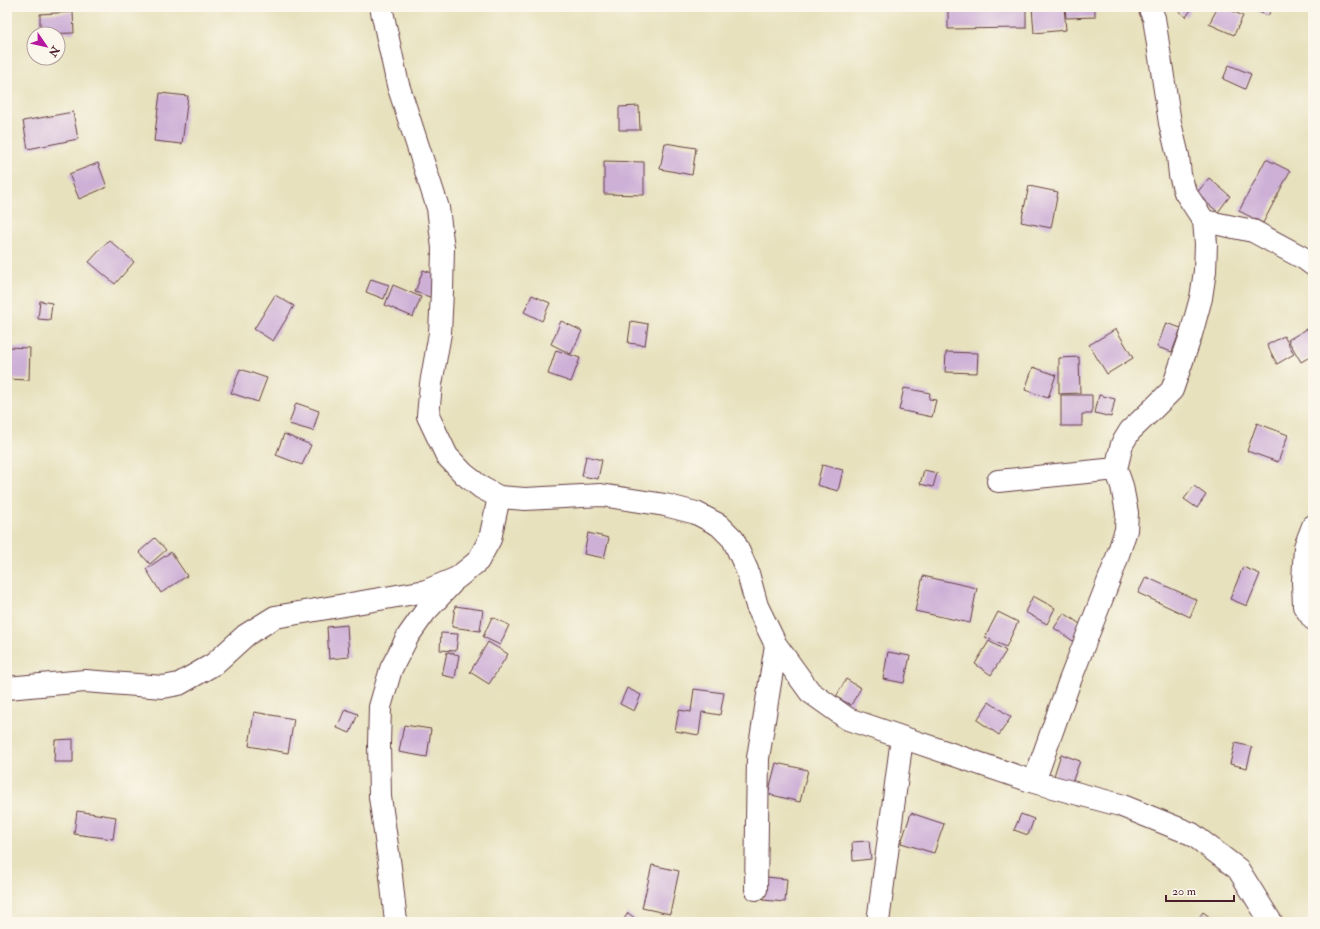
<svg xmlns="http://www.w3.org/2000/svg" width="1320" height="929" font-family="'IM FELL Double Pica',serif">
<style>
.building{fill:#ceb0d7}
.lines{fill:none;stroke-linecap:round;stroke-linejoin:round}
.minor-casing{stroke:#623c41;stroke-width:24}
.minor{stroke:#fff;stroke-width:22}
</style>
<rect width="100%" height="100%" fill="#fbf7ec"/>
<filter id="ink" filterUnits="userSpaceOnUse"><feTurbulence type="fractalNoise" baseFrequency=".025" numOctaves="2"/><feDisplacementMap in="SourceGraphic" scale="8" xChannelSelector="R" yChannelSelector="G"/><feConvolveMatrix kernelMatrix="1 2 1 2 8 2 1 2 1" color-interpolation-filters="sRGB"/></filter>
<filter id="wash" filterUnits="userSpaceOnUse"><feTurbulence type="fractalNoise" baseFrequency=".012" numOctaves="4" result="noise"/><feDisplacementMap in="SourceGraphic" scale="16" xChannelSelector="R" yChannelSelector="G"/><feGaussianBlur stdDeviation="0.9" result="paint"/><feColorMatrix in="noise" values="0 0 0 0 0 0 0 0 0 0 0 0 0 0 0 0 0 1.4 0 .05"/><feComposite in="paint" operator="in"/></filter>
<g filter="url(#wash)">
<rect width="100%" height="100%" fill="#e7e1bd"/>
<g id="blocks">
<path class="building" d="M948 7H1026V28L948 29Z
M1032 7H1064L1066 30 1034 33Z
M1065 7H1095V17L1066 18Z
M1173 7H1193L1186 17Z
M1218 7H1224L1243 16 1234 35 1209 24Z
M1248 7H1272L1268 16Z
M73 12 74 33 40 34V14Z
M1229 65 1251 74 1245 89 1223 79Z
M160 93 188 96 182 144 154 141Z
M639 106 640 130H619V107Z
M73 112 78 139 28 149 23 121Z
M665 143 696 148 692 175 660 169Z
M1266 159 1290 171 1263 223 1239 211Z
M604 161 644 162V195L604 194Z
M98 163 107 187 79 199 69 174Z
M1209 178 1230 196 1218 212 1196 194Z
M1029 186 1058 192 1051 228 1021 222Z
M109 240 134 262 115 284 89 262Z
M423 270 441 276 433 298 415 292Z
M371 279 389 285 384 299 366 292Z
M393 285 421 297 413 317 385 305Z
M275 295 294 306 273 341 254 329Z
M532 295 550 303 542 321 524 312Z
M40 301 52 303 50 320 38 319Z
M561 321 582 331 571 354 551 344Z
M631 321 648 324 645 345 628 343Z
M1166 323 1181 328 1172 352 1157 347Z
M1312 326 1313 355 1301 362 1288 340Z
M1116 329 1133 358 1107 374 1089 345Z
M1284 336 1294 354 1277 364 1267 345Z
M7 347 30 348 29 380 7 379Z
M556 350 580 358 571 382 548 374Z
M946 352 978 353 977 373 945 372Z
M1079 357 1080 393 1059 394V358Z
M1033 367 1056 375 1048 398 1025 390Z
M240 369 267 378 258 402 231 393Z
M904 388 930 393 929 399 936 400 932 417 899 410Z
M1061 395H1092V414H1082V426H1061Z
M1099 395 1115 399 1111 417 1095 413Z
M296 403 319 411 313 431 289 424Z
M1257 423 1288 435 1278 462 1247 451Z
M284 434 311 445 302 465 276 455Z
M586 456 602 460 598 479 582 476Z
M822 465 843 470 838 491 817 485Z
M924 470 937 473 933 487 920 484Z
M1194 486 1206 495 1197 508 1184 499Z
M588 533 609 538 604 558 584 554Z
M155 538 166 550 150 564 139 552Z
M171 552 187 576 161 593 146 569Z
M1243 567 1260 574 1247 606 1230 599Z
M923 576 977 588 970 623 915 611Z
M1146 577 1197 600 1190 617 1138 593Z
M1033 596 1055 608 1047 624 1025 612Z
M455 606 483 610 480 631 452 627Z
M998 612 1018 622 1006 647 985 637Z
M1064 613 1083 626 1073 641 1054 628Z
M492 617 509 625 500 645 483 637Z
M347 625 349 657 329 659 327 627Z
M441 633 458 634 456 651 440 650Z
M989 641 1006 651 991 675 975 664Z
M488 642 508 654 489 684 470 672Z
M447 652 459 655 455 678 442 675Z
M888 652 910 656 904 683 883 679Z
M846 679 861 688 851 705 836 697Z
M627 688 641 695 634 711 620 704Z
M694 689 724 693 720 715 702 712 699 735 675 731 679 710 691 712Z
M989 702 1011 717 999 735 977 720Z
M345 709 358 714 350 733 337 728Z
M254 712 294 719 288 753 249 746Z
M404 725 431 729 427 757 399 752Z
M73 739V762H54L55 740Z
M1235 743 1252 747 1247 768 1230 764Z
M1061 754 1080 761 1071 785 1053 779Z
M776 763 808 770 800 802 768 794Z
M77 811 116 817 113 839 74 834Z
M911 813 944 824 934 853 901 843Z
M1021 814 1034 819 1028 835 1014 830Z
M869 841 871 859 853 861 852 842Z
M652 865 679 871 670 914 642 908Z
M766 877 787 879 785 902 763 900Z
M1203 912 1215 921 1214 922H1196Z
M628 913 640 922H622Z"/>
</g>
</g>
<g filter="url(#ink)">
<use href="#blocks" fill-opacity="0" stroke="#623c41" stroke-width="1"/>
<g class="lines">
<defs>
<path id="minor" d="M381 7 398 85 438 208 443 248 442 291 440 333 431 384 428 416 447 456 464 474 482 488 499 497 525 499 601 495 665 505 696 513 719 525 733 539 747 570 757 606 776 645 810 692 848 719 1034 782 1120 805 1192 834 1238 869 1271 922
M1204 221 1253 231 1305 259 1313 265
M998 481 1116 469
M1313 526 1305 547 1303 581 1304 606 1313 619
M7 688 85 681 163 687 179 684 214 664 246 635 275 617 426 591 457 578 478 561 490 539 499 497
M1034 782 1069 683 1114 567 1126 530 1127 513 1122 486 1116 469 1122 444 1130 431 1153 409 1172 390 1190 338 1201 298 1205 271 1206 244 1204 221 1185 192 1180 175 1178 156 1170 123 1154 18 1149 7
M756 889 758 758 776 645
M396 922 390 867 380 797 379 744 380 707 391 669 408 636 425 612 452 583
M878 922 902 738"/>
</defs>
<use href="#minor" class="minor-casing"/>
<use href="#minor" class="minor"/>
</g>
</g>
<rect width="1320" height="929" fill="none" stroke="#fbf7ec" stroke-width="24"/>
<g transform="translate(46 46) rotate(124)"><circle r="19" fill="#fbf7ec" stroke="#b4a19f"/>
<path d="M0-3L7 15L0 10L-7 15Z" fill="#b5179e"/>
<text y="-6" font-size="11" font-weight="bold" text-anchor="middle" fill="#4a1f2b">N</text>
</g>
<path d="M1166 895v6h68v-6" fill="none" stroke="#4a1f2b" stroke-width="2"/>
<text x="1172" y="895" font-size="12" fill="#4a1f2b" stroke="#fbf7ec" stroke-width="3" paint-order="stroke">20 m</text>
</svg>
